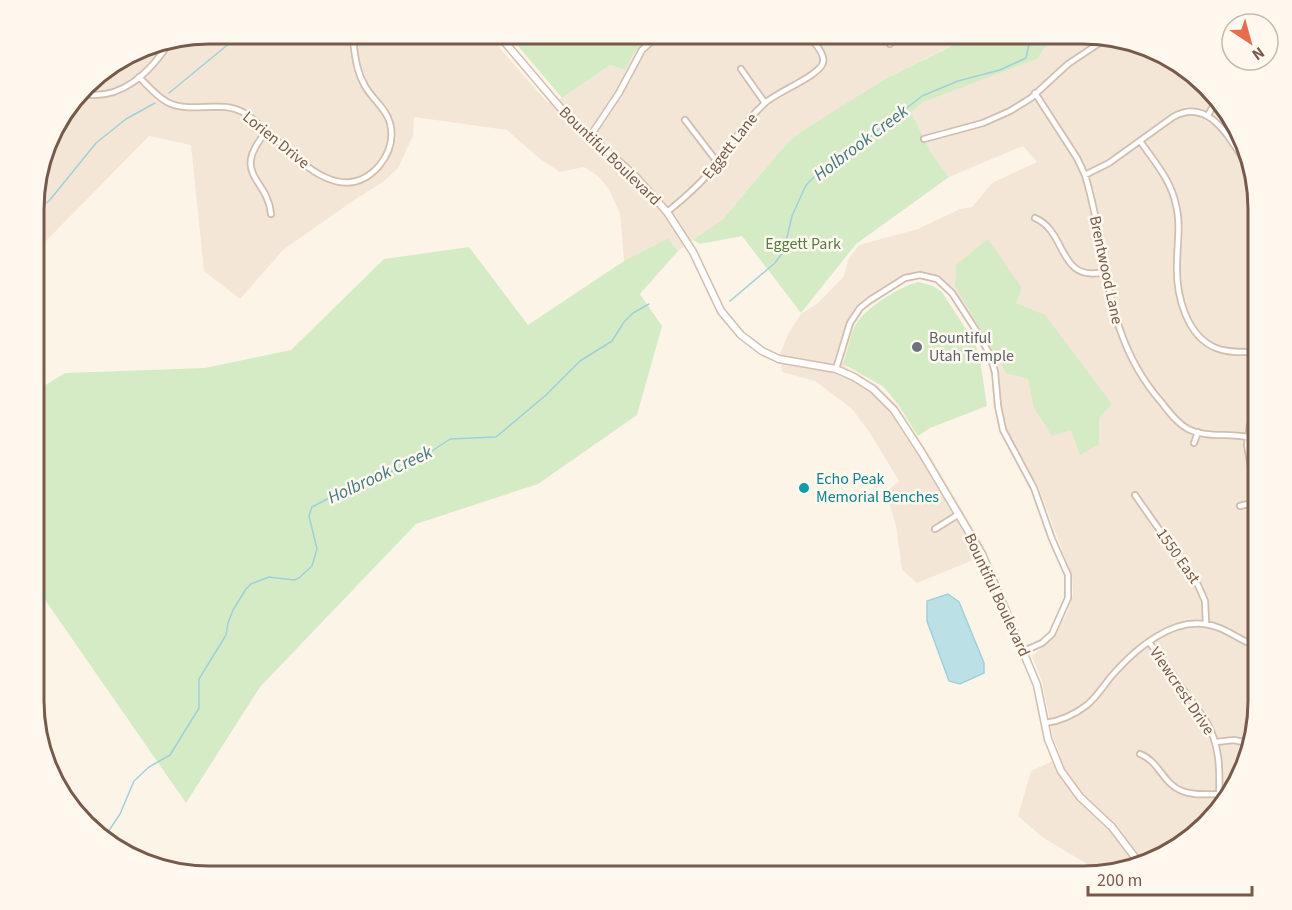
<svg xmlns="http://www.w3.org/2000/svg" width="1292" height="910" font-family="'Source Sans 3',sans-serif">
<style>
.residential{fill:#f4e6d6}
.green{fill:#d5ebc5}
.water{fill:#bbe1e7;stroke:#a1d0d9;stroke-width:1.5}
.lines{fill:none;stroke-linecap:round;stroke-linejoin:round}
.stream{stroke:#a1d0d9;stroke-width:1.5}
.minor-casing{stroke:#d1beaf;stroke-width:8}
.tertiary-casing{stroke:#d1beaf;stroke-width:8}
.secondary-casing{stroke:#d4bead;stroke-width:9}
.minor{stroke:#fff;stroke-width:4.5}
.tertiary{stroke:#fff;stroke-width:5}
.secondary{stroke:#fff;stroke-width:6}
.worship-dot{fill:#6b7280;stroke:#fff8ee;stroke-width:2}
.culture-dot{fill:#0f9aa8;stroke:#fff8ee;stroke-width:2}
.labels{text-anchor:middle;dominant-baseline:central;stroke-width:5;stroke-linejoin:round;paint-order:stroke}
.street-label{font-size:16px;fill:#775a4b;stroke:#fff8ee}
.park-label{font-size:16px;fill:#547d42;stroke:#fff8ee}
.worship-label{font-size:16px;fill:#5b616d;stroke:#fff8ee;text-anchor:start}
.culture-label{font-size:16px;fill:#0d838f;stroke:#fff8ee;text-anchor:start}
.water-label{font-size:18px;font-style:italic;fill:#417983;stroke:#fff8ee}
.rim{fill:none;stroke:#775a4b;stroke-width:3}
</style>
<rect width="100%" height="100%" fill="#fdf4e8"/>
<path class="residential" d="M208 33H490L503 52 548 103 562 98 610 65 625 70 634 53 652 33H983L974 35 927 58 810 126 776 156 723 219 678 251 668 238 624 261 620 214 609 189 598 176 584 167 560 172 540 159 507 130 414 117 413 136 398 168 383 182 354 200 283 250 240 299 204 271 191 145 149 136 45 242 34 234V186L51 130 92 77 141 46Z
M1055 33H1095L1190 69 1241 130 1259 197V713L1223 808 1162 859 1102 873 1042 837 1018 816 1031 771 1061 757 1053 737 1042 681 1032 656 1054 637 1068 611 1073 594 1072 576 1038 486 1006 428 1002 412 999 375 991 376 988 363 978 340 946 290 936 282 917 278 901 284 864 310 854 325 843 361 846 367 875 384 896 404 931 457 988 554 917 583 902 570 896 526 886 492 899 481 870 433 852 409 815 381 782 372 780 354 788 334 801 314 818 303 844 276 848 260 859 245 918 229 960 209 972 207 992 183 1037 162 1023 146 949 177 932 154 911 112 922 102 1037 59Z"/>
<path class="green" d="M507 33H652L634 53 625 70 610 65 562 98Z
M974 33H1055L1037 59 923 102 911 112 932 154 949 177 856 244 801 313 742 236 700 244 693 240 723 219 776 156 793 138 810 126 882 81 974 35Z
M668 238 678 251 640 294 662 326 637 415 538 484 416 524 260 687 186 803 34 584V392L65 373 205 368 291 350 384 259 469 247 528 325 624 261Z
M988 239 1022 288 1016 303 1045 315 1112 404 1099 418V444L1080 455 1071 430 1052 436 1034 408 1028 379 1006 373 955 286 956 265Z
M918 282 933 286 942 292 975 343 980 359 987 406 930 428 918 436 899 406 884 387 843 364C847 352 850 335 856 324 865 308 901 286 918 282Z"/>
<path class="water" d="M948 594 959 602 984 663V673L960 684 949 681 927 621V601Z"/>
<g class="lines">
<path class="stream" d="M169 93 242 33
M34 211 49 201 96 143 126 119 155 103
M730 301 775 263 783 252 780 247 787 237 792 216 806 185 828 163 857 147 922 96 958 81 1000 70 1026 58 1029 44 1036 33
M102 841 120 814 134 781 149 767 170 755 199 708V679L226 635 228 623 233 610 246 589 251 584 269 577 294 580 299 578 312 566 317 549 309 516 312 507 335 495 417 461 450 439 496 437 546 395 580 361 612 341 624 322 633 313 649 304"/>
<defs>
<path id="minor" d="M884 33 890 44
M741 69 765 103
M139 77C148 86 156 96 167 102 192 115 221 98 246 114 280 136 334 217 379 166 389 154 394 139 390 123 386 108 372 99 365 86 355 69 355 52 352 33
M80 93C120 103 151 72 171 40
M1035 93 1077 158 1085 175C1110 256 1101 334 1162 403 1169 412 1177 423 1188 429 1206 438 1228 433 1247 437
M1208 115 1216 101
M685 120 718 163
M266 132C230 175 268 178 271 214
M924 139 983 123 1010 111 1031 98 1068 64 1107 38
M1140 141C1154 161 1171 180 1176 205 1181 224 1177 245 1177 265 1176 294 1186 336 1216 348 1228 353 1244 352 1257 352
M1085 175 1109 163 1173 117C1212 95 1232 145 1251 170
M667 212C687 196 705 180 720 160 735 140 746 120 765 103 779 91 814 78 822 65 828 55 812 41 807 33
M1035 218C1068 232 1057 283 1105 272
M1259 322 1257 360 1259 369
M836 369 850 323 860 308 870 300 905 278 920 275 937 279 952 293 981 338 990 355 995 372 998 406 1003 430 1034 488 1052 539 1068 575V598L1052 634 1042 643 1024 651
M1259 407 1250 425 1247 445 1259 512
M1194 443 1198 432
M1135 495 1198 585 1205 601 1206 624
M1240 506 1256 502
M935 529 959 514
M1149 642 1206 721C1223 750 1219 779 1219 811
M1045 723C1061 721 1074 715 1087 705 1099 695 1106 681 1117 670 1138 647 1171 620 1204 624 1225 626 1239 641 1259 647
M1216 742 1234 740 1247 743
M1140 754C1159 761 1163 784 1182 791 1194 796 1207 794 1219 794"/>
<path id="tertiary" d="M589 138 619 93 642 50 661 33"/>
<path id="secondary" d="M497 33 569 118 635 176 667 212 693 252 721 311 741 335 762 351 779 359 836 369 854 377 873 389 894 410 922 453 982 554 1037 685 1048 739 1061 771 1080 797 1112 827 1140 864"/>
</defs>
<use href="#minor" class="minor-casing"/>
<use href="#tertiary" class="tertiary-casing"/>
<use href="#secondary" class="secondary-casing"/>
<use href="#minor" class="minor"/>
<use href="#tertiary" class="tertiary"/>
<use href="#secondary" class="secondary"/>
</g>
<circle class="worship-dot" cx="917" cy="347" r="6"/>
<circle class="culture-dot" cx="804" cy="488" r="6"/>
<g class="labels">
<g class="street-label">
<text transform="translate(276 140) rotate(39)">Lorien Drive</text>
<text transform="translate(730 146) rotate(-52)">Eggett Lane</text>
<text transform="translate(610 156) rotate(44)">Bountiful Boulevard</text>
<text transform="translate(1106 270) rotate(78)">Brentwood Lane</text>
<text transform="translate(1178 556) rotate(55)">1550 East</text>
<text transform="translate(997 595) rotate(65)">Bountiful Boulevard</text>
<text transform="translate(1182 691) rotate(56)">Viewcrest Drive</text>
</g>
<g class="park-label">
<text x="803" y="244">Eggett Park</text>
</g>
<g class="worship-label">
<text x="929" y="338">Bountiful<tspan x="929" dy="18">Utah Temple</tspan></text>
</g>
<g class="culture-label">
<text x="816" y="479">Echo Peak<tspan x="816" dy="18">Memorial Benches</tspan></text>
</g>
<g class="water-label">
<text transform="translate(861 143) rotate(-37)">Holbrook Creek</text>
<text transform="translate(380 475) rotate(-25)">Holbrook Creek</text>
</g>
</g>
<path d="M0 0H1292V910H0ZM209 44H1083A165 165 0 0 1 1248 209V701A165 165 0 0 1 1083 866H209A165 165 0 0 1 44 701V209A165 165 0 0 1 209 44Z" fill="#fff8ee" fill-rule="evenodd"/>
<path class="rim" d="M209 44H1083A165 165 0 0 1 1248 209V701A165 165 0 0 1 1083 866H209A165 165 0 0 1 44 701V209A165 165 0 0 1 209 44Z"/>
<g transform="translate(1250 42) rotate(144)"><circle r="28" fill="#fff8ee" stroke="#c9b9ad" stroke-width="1.5"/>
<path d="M0-4.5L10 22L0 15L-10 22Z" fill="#e76e4c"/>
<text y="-9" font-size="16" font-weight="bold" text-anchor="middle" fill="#775a4b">N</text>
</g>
<path d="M1088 886v9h164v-9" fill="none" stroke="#775a4b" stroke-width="3"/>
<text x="1097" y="886" font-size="18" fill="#775a4b" stroke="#fff8ee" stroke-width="4.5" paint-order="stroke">200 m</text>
</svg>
